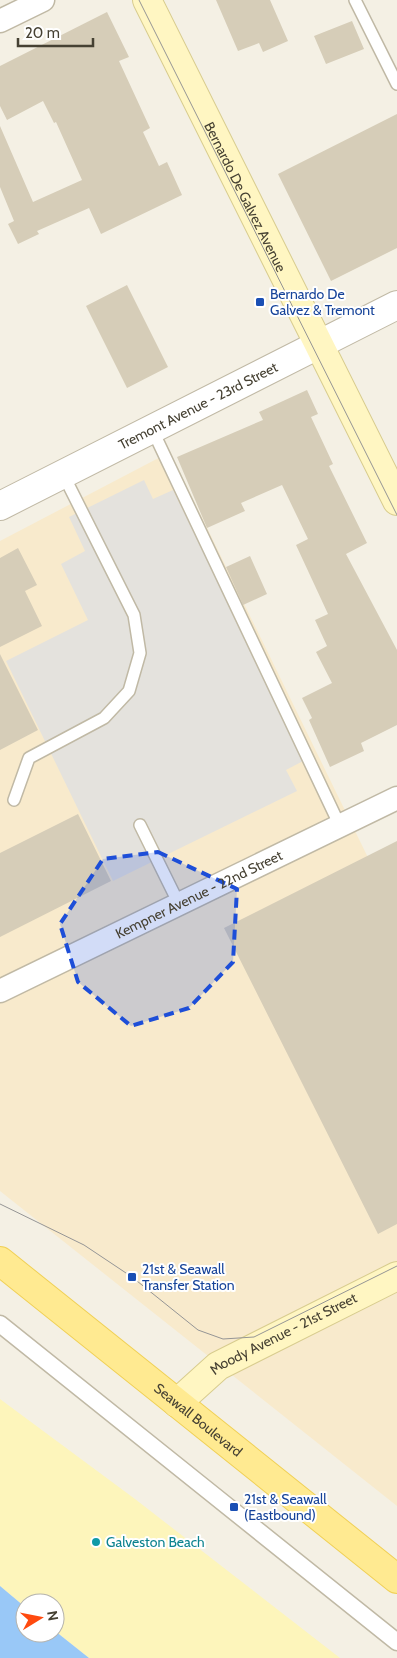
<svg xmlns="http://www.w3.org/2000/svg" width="397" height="1658" font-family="Cabin,sans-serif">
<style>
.commercial{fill:#f8eacc}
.sand{fill:#fdf5bb}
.parking{fill:#e4e2dd}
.water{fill:#99c8f7}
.building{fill:#d6cdb8}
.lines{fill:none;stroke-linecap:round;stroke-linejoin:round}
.service-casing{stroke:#c0b9a5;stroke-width:14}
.pedestrian-casing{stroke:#c0b9a5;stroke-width:19}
.minor-casing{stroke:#c0b9a5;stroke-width:25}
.tertiary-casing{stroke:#c0b9a5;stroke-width:30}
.secondary-casing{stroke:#d8cc8e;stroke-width:30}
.primary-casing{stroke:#f0d056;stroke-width:30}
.service{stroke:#fff;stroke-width:11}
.pedestrian{stroke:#fff;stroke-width:16}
.minor{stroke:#fff;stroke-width:22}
.tertiary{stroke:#fff;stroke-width:28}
.secondary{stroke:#fff6c2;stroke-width:28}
.primary{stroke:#ffea91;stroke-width:28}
.tram{stroke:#959595;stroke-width:1}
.marked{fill:#1d4ed8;fill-opacity:0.2;stroke:#1d4ed8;stroke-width:4;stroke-dasharray:10 6;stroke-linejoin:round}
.transit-dot{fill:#1a4fb4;stroke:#fff;stroke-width:2}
.culture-dot{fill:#0f9aa8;stroke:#fff;stroke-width:2}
.labels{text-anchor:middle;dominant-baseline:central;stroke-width:4;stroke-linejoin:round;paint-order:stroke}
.street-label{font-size:14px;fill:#464133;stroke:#fff}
.transit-label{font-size:14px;fill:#164399;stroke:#fff;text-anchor:start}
.culture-label{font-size:14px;fill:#0d838f;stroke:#fff;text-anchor:start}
</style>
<rect width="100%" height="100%" fill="#f4f0e4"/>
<path class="commercial" d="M170 452 397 917V1506L0 1191V541Z"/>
<path class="sand" d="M0 1399 135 1499 340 1658H89L55 1631V1603H25V1607L0 1586Z"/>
<path class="parking" d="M144 480 153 499 173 490 305 760 286 770 297 791 113 881 6 661 88 620 61 564 85 551 69 517Z"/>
<path class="water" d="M0 1586 25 1607V1633H55V1631L89 1658H0Z"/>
<path class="building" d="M216 0H270L288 41 263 52 259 43 238 51Z
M107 12 129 57 119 61 150 128 143 132 159 166 167 162 182 195 101 234 89 208 37 231 39 234 18 244 8 224 14 221 0 187V126L33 202 82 180 56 122 54 123 43 101 7 120 0 106V66Z
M352 21 364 49 326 64 314 36Z
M397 114V248L331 281 278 174Z
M127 285 168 367 127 388 86 306Z
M307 390 318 414 311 417 333 464 329 466 367 543 346 554 397 650V725L361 743 364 751 330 767 309 720 312 718 302 698 332 683 316 652 327 646 315 620 328 614 296 545 308 539 282 485 241 503 245 511 207 528 177 457 263 420 259 412Z
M18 548 37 585 25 591 42 626 0 647V558Z
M250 556 267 594 243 605 226 567Z
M0 654 38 730 0 750Z
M78 814 111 881 0 937V853Z
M397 841V1224L378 1234 224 928Z"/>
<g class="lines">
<defs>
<path id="service" d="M355 0 397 84
M152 429 340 826
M14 800 29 758 104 718 129 691 140 653 134 615 63 474
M140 825 179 904"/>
<path id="pedestrian" d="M0 1324 397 1642"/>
<g id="minor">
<path d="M0 21 43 0"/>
<path id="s1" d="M0 991 397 798"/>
</g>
<g id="tertiary">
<path id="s2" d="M0 506 397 305"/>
</g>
<g id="secondary">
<path id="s3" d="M147 0 397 501"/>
<path id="s4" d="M177 1403 218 1366 397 1276"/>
</g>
<g id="primary">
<path id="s5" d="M0 1261 397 1579"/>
</g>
</defs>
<use href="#service" class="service-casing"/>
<use href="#pedestrian" class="pedestrian-casing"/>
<use href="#minor" class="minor-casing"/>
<use href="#tertiary" class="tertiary-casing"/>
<use href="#secondary" class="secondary-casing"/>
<use href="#primary" class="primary-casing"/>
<use href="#service" class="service"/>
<use href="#pedestrian" class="pedestrian"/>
<use href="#minor" class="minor"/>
<use href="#tertiary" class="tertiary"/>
<use href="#secondary" class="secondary"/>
<use href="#primary" class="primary"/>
<path class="tram" d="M139 0 397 515
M0 1204 84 1245 132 1277 198 1330 223 1339 254 1337 397 1266"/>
</g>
<path class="marked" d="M158 852 237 889 233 962 189 1008 131 1026 78 982 60 924 103 859Z"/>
<g class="transit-dot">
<rect x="255" y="297" width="10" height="10" rx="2.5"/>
<rect x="127" y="1272" width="10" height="10" rx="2.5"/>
<rect x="229" y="1502" width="10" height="10" rx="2.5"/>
</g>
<circle class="culture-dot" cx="96" cy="1542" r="5"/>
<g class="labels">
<g class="street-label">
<text stroke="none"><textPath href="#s3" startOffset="220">Bernardo De Galvez Avenue</textPath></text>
<text stroke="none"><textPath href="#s2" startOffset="222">Tremont Avenue - 23rd Street</textPath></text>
<text stroke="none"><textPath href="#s1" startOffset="221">Kempner Avenue - 22nd Street</textPath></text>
<text stroke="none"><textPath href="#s4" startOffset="128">Moody Avenue - 21st Street</textPath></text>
<text stroke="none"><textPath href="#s5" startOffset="254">Seawall Boulevard</textPath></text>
</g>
<g class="transit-label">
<text x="270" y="294">Bernardo De<tspan x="270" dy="16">Galvez &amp; Tremont</tspan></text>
<text x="142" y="1269">21st &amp; Seawall<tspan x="142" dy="16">Transfer Station</tspan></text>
<text x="244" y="1499">21st &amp; Seawall<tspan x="244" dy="16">(Eastbound)</tspan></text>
</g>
<g class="culture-label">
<text x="106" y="1542">Galveston Beach</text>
</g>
</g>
<g transform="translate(40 1618) rotate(80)"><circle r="24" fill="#ffffff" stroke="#b5b3ad"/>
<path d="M0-4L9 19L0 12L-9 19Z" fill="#ff4a0f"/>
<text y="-8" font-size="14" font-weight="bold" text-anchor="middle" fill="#464133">N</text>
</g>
<path d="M18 38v8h75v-8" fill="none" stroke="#464133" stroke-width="2.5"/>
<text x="25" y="38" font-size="15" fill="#464133" stroke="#ffffff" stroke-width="4" paint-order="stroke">20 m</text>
</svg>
